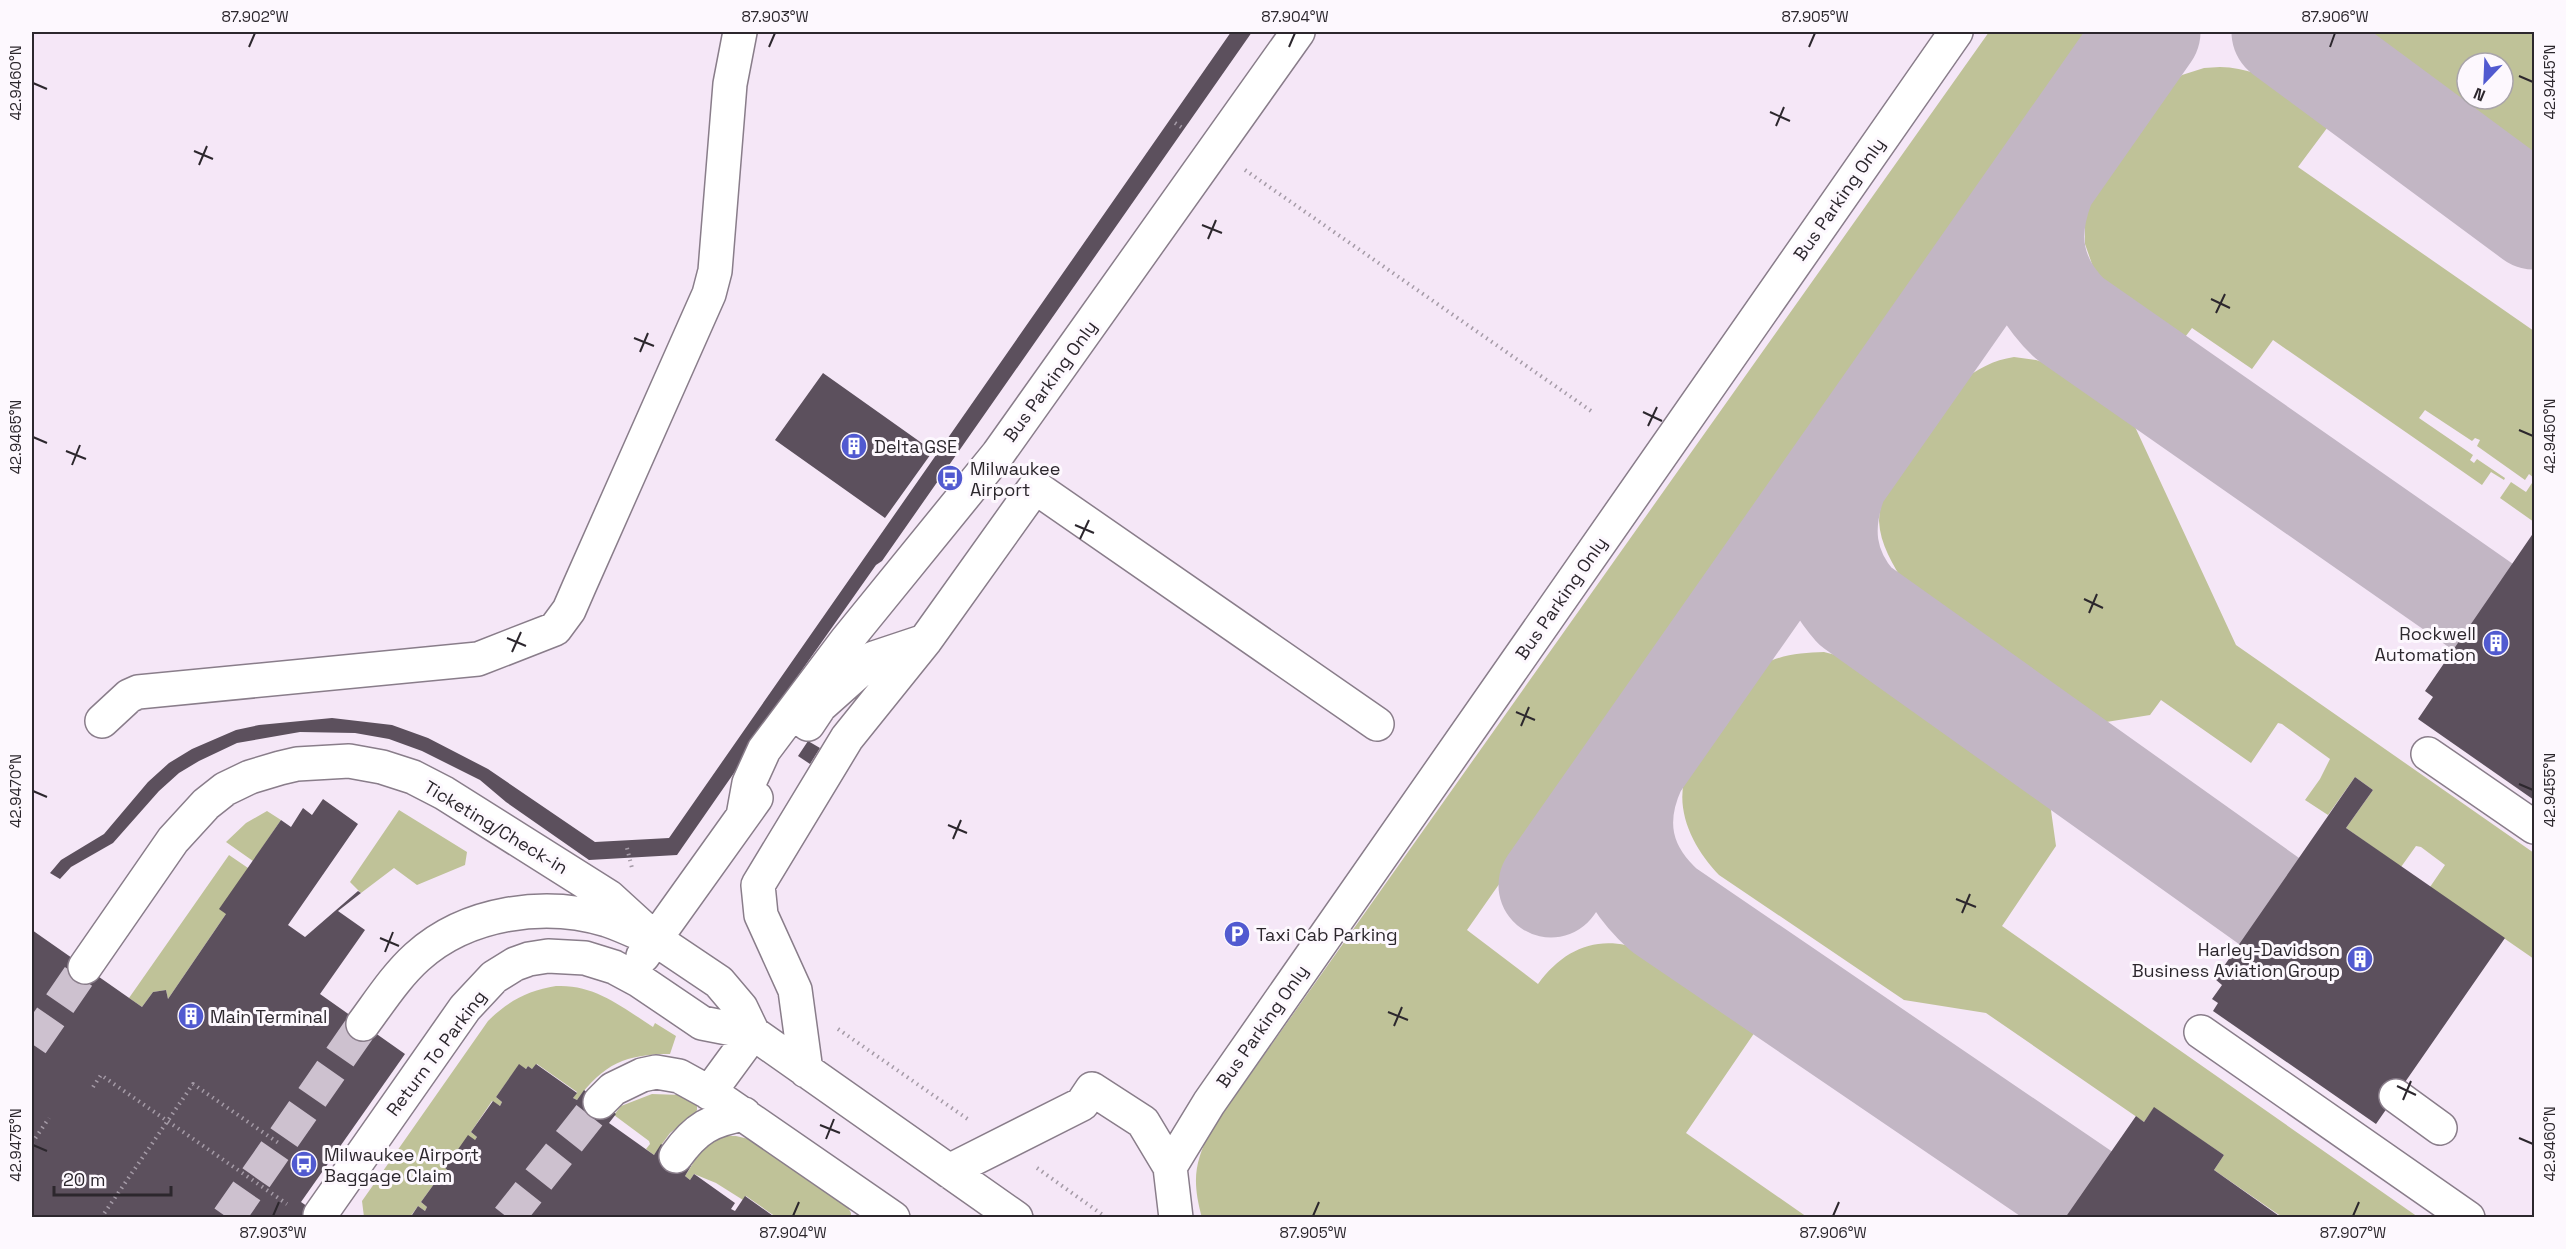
<svg xmlns="http://www.w3.org/2000/svg" width="2566" height="1249" font-family="'Space Grotesk',sans-serif">
<style>
.green{fill:#bfc298;fill-rule:evenodd}
.lines{fill:none;stroke-linecap:round;stroke-linejoin:round}
.taxiway{stroke:#c2b6c4;stroke-width:105}
.building{fill:#5c505d}
.minor-tunnel{stroke:#cdc1cf;stroke-width:33;stroke-dasharray:33 16;stroke-linecap:butt}
.minor-casing{stroke:#897d8a;stroke-width:36}
.path{stroke:#a59ba7;stroke-width:4;stroke-dasharray:1.5 4.5;stroke-linecap:butt}
.minor{stroke:#fff;stroke-width:33}
.ticks{fill:none;stroke:#2c272d;stroke-width:2}
.labels{text-anchor:middle;dominant-baseline:central;stroke-width:6;stroke-linejoin:round;paint-order:stroke}
.street-label{font-size:18px;fill:#2c272d;stroke:#fdf8fe}
.poi-label{font-size:18px;fill:#2c272d;stroke:#fdf8fe;text-anchor:start}
.neatline{fill:none;stroke:#2c272d;stroke-width:2}
.ticks-label{font-size:15px;text-anchor:middle;fill:#2c272d}
</style>
<rect width="100%" height="100%" fill="#f5e7f7"/>
<path class="green" d="M1989 32H2096L1467 930 1538 984C1565 947 1601 933 1645 951L1757 1029 1686 1133 1807 1217 1202 1218C1192 1181 1194 1163 1211 1130Z
M2354 32H2534V156L2529 157 2518 149 2515 152ZM2467 63H2503V99H2467Z
M2220 67C2265 68 2298 95 2333 120L2298 167 2534 331V478L2529 474 2525 480 2477 446 2480 440 2475 438 2472 441 2425 410 2419 418 2473 455 2470 460 2474 463 2477 459 2505 478 2504 480 2491 472 2482 485 2273 340 2252 369 2192 328 2182 341 2106 289 2093 267 2085 244V212L2092 193 2152 100 2182 75 2204 68Z
M2014 357 2036 360 2052 365 2130 416 2236 645 2534 853V959L2430 887 2445 865 2421 847 2416 846 2401 867 2346 828 2373 790 2355 777 2328 815 2305 800 2320 779 2330 759 2282 724 2278 723 2251 763 2161 700 2150 715 2100 723 1905 584C1893 565 1880 544 1879 521 1879 486 1913 447 1932 419 1941 407 1949 392 1960 383 1976 369 1994 360 2014 357Z
M2534 480V522L2500 498 2511 482 2526 492Z
M1824 652 1847 658 1857 663 2049 796 2056 846 2002 926 2418 1217H2282L2214 1170 2224 1155 2154 1108 2144 1122 1986 1013 1904 1000 1719 875C1692 847 1671 805 1689 767 1698 748 1713 731 1725 713 1735 699 1746 675 1761 666 1780 654 1802 653 1824 652Z
M399 810 467 852 465 865 417 885 394 868 361 893 350 882Z
M267 811 281 820 253 861 226 842 246 823Z
M229 855 248 868 226 914 168 999 166 990 153 992 142 1007 129 998Z
M556 986C595 984 622 1007 653 1027L655 1023 676 1036 670 1054C626 1054 603 1064 577 1100L573 1098 577 1092 537 1064 532 1069 528 1066 526 1069 519 1065 496 1097 502 1102 500 1106 492 1101 471 1132 477 1137 475 1140 445 1168 451 1173 449 1177 442 1173 421 1202 427 1207 425 1211 418 1206 410 1217H364L362 1201 488 1021C508 1001 529 990 556 986Z
M652 1094 681 1095 697 1103V1110L694 1115 670 1133 654 1155 646 1149 650 1144 649 1141 614 1115 621 1106Z
M725 1136H736L753 1140 847 1206 851 1213V1217H776L746 1196 743 1200 716 1183 694 1174 690 1180 685 1176C698 1157 700 1146 725 1136Z"/>
<g class="lines">
<path class="taxiway" d="M2284 32 2534 217
M2042 186C2023 236 2030 280 2069 318L2483 607
M1835 481C1818 526 1822 569 1855 606L2269 901
M1634 767C1609 821 1619 870 1664 910L2081 1194
M1551 885 2148 32"/>
</g>
<path class="building" d="M1231 32H1252L882 561 876 565 759 731V737L677 855 589 860 506 802 480 780 422 751 389 739 355 733 300 732 237 743 199 761 179 773 159 791 113 843 71 867 60 879 50 873 61 860 104 834 148 782 169 763 192 749 236 730 259 725 332 718 392 725 428 738 488 769 595 842 669 838Z
M823 373 933 451 885 518 775 440Z
M2534 532V800L2418 719 2433 697 2425 691Z
M808 741 820 748 810 764 798 756Z
M2355 777 2373 790 2346 828 2505 938 2376 1124 2213 1011 2218 1003 2212 999 2222 985 2215 979Z
M323 799 358 824 288 925 305 937 358 891 361 893 338 911 365 930 320 994 405 1054 301 1202 324 1218H32V930L142 1007 153 992 166 990 168 999 226 914 219 909 281 820 291 827 303 808 312 815Z
M519 1064 526 1069 528 1066 532 1069 536 1064 577 1093 573 1098 577 1100 584 1090 616 1114 609 1123 654 1155 661 1144 691 1166 685 1176 690 1180 694 1174 697 1176 735 1203 731 1209 735 1211 745 1196 776 1218H410L418 1206 425 1211 427 1207 421 1202 442 1173 449 1177 451 1173 445 1168 468 1135 475 1140 477 1137 471 1132 493 1101 500 1106 502 1102 496 1097Z
M2154 1107 2224 1155 2214 1170 2282 1218H2065L2136 1116 2144 1122Z"/>
<g class="lines">
<path class="minor-tunnel" d="M32 1044 85 967
M228 1218 363 1024
M508 1218 600 1102"/>
<defs>
<path id="minor" d="M102 721 129 696 138 692 478 659 555 629 569 610 579 587 709 294 715 271 730 84 740 32
M808 724 820 706 874 658 925 641
M2428 754 2534 827
M743 816 749 783 764 750 846 641 998 454 1298 32
M643 956 756 798
M85 967 173 840 206 804 225 789 250 777 280 768 297 764 349 761 382 767 413 777 444 793 609 897 655 939 719 982 741 1008 753 1033 1016 1218
M363 1024C380 1001 396 976 417 957 467 912 545 901 607 920 619 924 630 929 641 934
M2201 1032 2468 1218
M806 1071 795 990 761 915 758 885 847 738 925 641 1035 487 1377 724
M709 1093 753 1033
M2396 1096 2440 1128
M600 1102 613 1089 642 1075 656 1072 679 1076 719 1098 893 1218
M676 1156C696 1128 711 1120 744 1114
M1170 1167 1209 1103 1956 32
M949 1171 1082 1104 1092 1089 1143 1122 1170 1167 1176 1218
M320 1215 465 1008 494 977 515 964 529 959 548 956 585 958 614 967 640 981 702 1023 753 1033"/>
</defs>
<use href="#minor" class="minor-casing"/>
<path class="path" d="M1175 123 1184 129
M1245 170 1594 413
M627 848 632 868
M838 1029 969 1120
M93 1087 101 1075 287 1204
M32 1143 49 1118
M1037 1168 1107 1218
M101 1218 193 1084 280 1144"/>
<use href="#minor" class="minor"/>
</g>
<path class="ticks" d="M249 47 255 33M769 47 775 33M1289 47 1295 33M1809 47 1815 33M2330 47 2335 33M2519 76 2533 82M33 83 47 89M1770 112 1790 121M1776 126 1784 107M194 151 213 159M199 165 207 146M1202 225 1222 233M1208 239 1216 220M2211 299 2230 308M2216 313 2225 294M634 338 654 346M640 352 648 333M1643 412 1662 421M1648 426 1657 407M2519 430 2533 436M33 437 47 443M66 451 86 459M72 465 80 445M1075 525 1094 533M1080 539 1089 520M2084 599 2103 608M2089 613 2097 594M507 638 526 646M512 652 521 632M1516 712 1535 720M1521 726 1529 707M2519 784 2533 790M33 791 47 797M948 825 967 833M953 839 961 820M1956 899 1976 907M1962 913 1970 894M380 938 399 946M385 952 393 932M1388 1012 1408 1020M1394 1026 1402 1007M2397 1086 2416 1095M2403 1100 2411 1081M820 1125 840 1133M2519 1138 2533 1144M826 1139 834 1119M33 1145 47 1151M273 1216 279 1202M793 1216 799 1202M1313 1216 1319 1202M1833 1216 1839 1202M2353 1216 2359 1202"/>
<defs>
<symbol id="building-disc" viewBox="-11 -11 22 22"><circle r="9.5" fill="#515ad0" stroke="#fdf8fe"/><path d="M-4-6H4V6H1V3H-1V6H-4ZM-2.5-4.3h1.7v1.8h-1.7ZM.8-4.3h1.7v1.8H.8ZM-2.5-1h1.7V.8h-1.7ZM.8-1h1.7V.8H.8Z" fill="#fff"/></symbol>
<symbol id="bus-disc" viewBox="-11 -11 22 22"><circle r="9.5" fill="#515ad0" stroke="#fdf8fe"/><path d="M-5-6H5V4H4V6H2V4H-2V6H-4V4H-5ZM-3.5-4V0h7V-4ZM-3.5 1.2v1.5H-2V1.2ZM2 1.2v1.5H3.5V1.2Z" fill="#fff"/></symbol>
<symbol id="parking-disc" viewBox="-11 -11 22 22"><circle r="9.5" fill="#515ad0" stroke="#fdf8fe"/><path d="M-3.5-5.5H1a3.5 3.5 0 0 1 0 7H-1V5.5H-3.5ZM-1-3.4V-.6H.8a1.4 1.4 0 0 0 0-2.8Z" fill="#fff"/></symbol>
</defs>
<g fill-rule="evenodd">
<use href="#building-disc" x="839" y="431" width="30" height="30"/>
<use href="#bus-disc" x="935" y="463" width="30" height="30"/>
<use href="#building-disc" x="2481" y="628" width="30" height="30"/>
<use href="#parking-disc" x="1222" y="919" width="30" height="30"/>
<use href="#building-disc" x="2345" y="944" width="30" height="30"/>
<use href="#building-disc" x="176" y="1001" width="30" height="30"/>
<use href="#bus-disc" x="289" y="1149" width="30" height="30"/>
</g>
<g class="labels">
<g class="street-label">
<text transform="translate(1839 199) rotate(-55)">Bus Parking Only</text>
<text transform="translate(1050 381) rotate(-54)">Bus Parking Only</text>
<text transform="translate(1561 598) rotate(-55)">Bus Parking Only</text>
<text transform="translate(496 827) rotate(31)">Ticketing/Check-in</text>
<text transform="translate(1262 1026) rotate(-55)">Bus Parking Only</text>
<text transform="translate(436 1053) rotate(-53)">Return To Parking</text>
</g>
<g class="poi-label">
<text x="874" y="446">Delta GSE</text>
<text x="970" y="468">Milwaukee<tspan x="970" dy="21">Airport</tspan></text>
<text x="2476" y="633" text-anchor="end">Rockwell<tspan x="2476" dy="21">Automation</tspan></text>
<text x="1256" y="934">Taxi Cab Parking</text>
<text x="2340" y="949" text-anchor="end">Harley-Davidson<tspan x="2340" dy="21">Business Aviation Group</tspan></text>
<text x="210" y="1016">Main Terminal</text>
<text x="324" y="1154">Milwaukee Airport<tspan x="324" dy="21">Baggage Claim</tspan></text>
</g>
</g>
<rect width="2566" height="1249" fill="none" stroke="#fdf8fe" stroke-width="66"/>
<g transform="translate(2485 81) rotate(203)"><circle r="28" fill="#fdf8fe" stroke="#a9a4aa" stroke-width="1.5"/>
<path d="M0-4.5L10 22L0 15L-10 22Z" fill="#515ad0"/>
<text y="-9" font-size="16" font-weight="bold" text-anchor="middle" fill="#2c272d">N</text>
</g>
<path d="M54 1186v9h117v-9" fill="none" stroke="#2c272d" stroke-width="3"/>
<text x="63" y="1186" font-size="18" fill="#2c272d" stroke="#fdf8fe" stroke-width="4.5" paint-order="stroke">20 m</text>
<rect x="33" y="33" width="2500" height="1183" class="neatline"/>
<g class="ticks-label">
<text x="255" y="22">87.902°W</text>
<text x="775" y="22">87.903°W</text>
<text x="1295" y="22">87.904°W</text>
<text x="1815" y="22">87.905°W</text>
<text x="2335" y="22">87.906°W</text>
<text transform="translate(2550 82) rotate(-90)" y="5">42.9445°N</text>
<text transform="translate(16 83) rotate(-90)" y="5">42.9460°N</text>
<text transform="translate(2550 436) rotate(-90)" y="5">42.9450°N</text>
<text transform="translate(16 437) rotate(-90)" y="5">42.9465°N</text>
<text transform="translate(2550 790) rotate(-90)" y="5">42.9455°N</text>
<text transform="translate(16 791) rotate(-90)" y="5">42.9470°N</text>
<text transform="translate(2550 1144) rotate(-90)" y="5">42.9460°N</text>
<text transform="translate(16 1145) rotate(-90)" y="5">42.9475°N</text>
<text x="273" y="1238">87.903°W</text>
<text x="793" y="1238">87.904°W</text>
<text x="1313" y="1238">87.905°W</text>
<text x="1833" y="1238">87.906°W</text>
<text x="2353" y="1238">87.907°W</text>
</g>
</svg>
